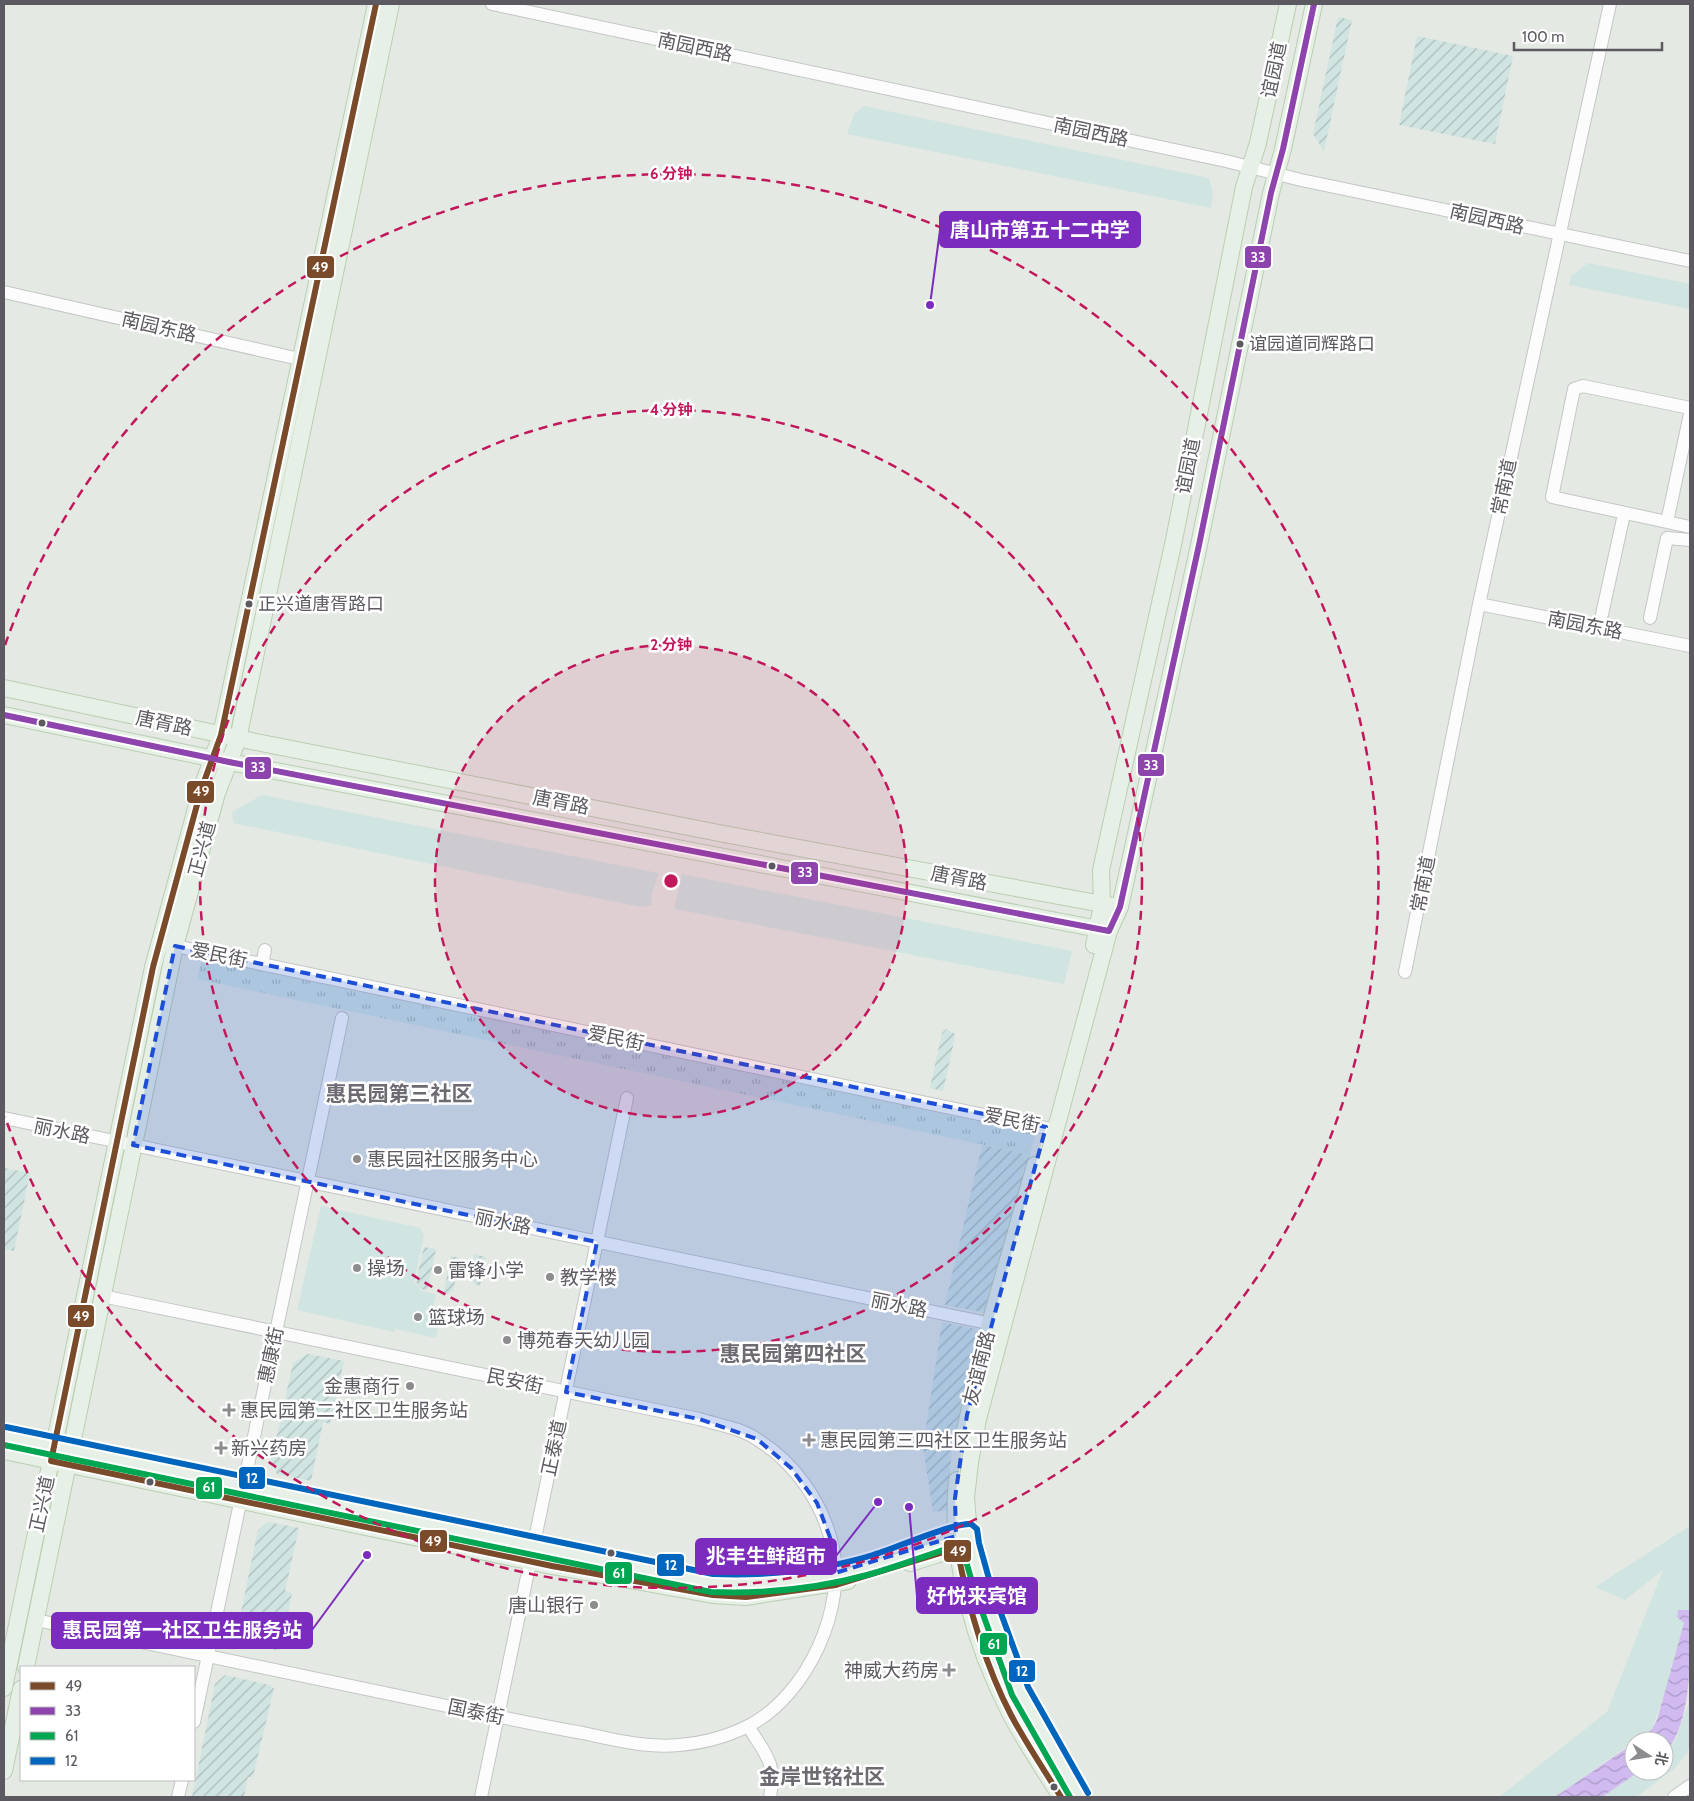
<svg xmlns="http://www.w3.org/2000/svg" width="1694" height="1801" font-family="Cabin,'Noto Sans SC',sans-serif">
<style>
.grass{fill:url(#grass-tufts)}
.park{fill:#d0e4e1}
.garden{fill:url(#garden-furrows)}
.water{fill:url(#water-waves)}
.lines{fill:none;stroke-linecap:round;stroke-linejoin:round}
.minor-casing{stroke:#c4c6c5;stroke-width:14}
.major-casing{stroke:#baceb3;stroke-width:18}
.minor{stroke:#fbfcfb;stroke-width:12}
.major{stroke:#e7f0e6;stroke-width:16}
.bus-1-casing{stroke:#fff;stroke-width:10}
.bus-2-casing{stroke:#fff;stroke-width:10}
.bus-3-casing{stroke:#fff;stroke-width:10}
.bus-4-casing{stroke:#fff;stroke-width:10}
.bus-1{stroke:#7a4b2a;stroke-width:6}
.bus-2{stroke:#8e44ad;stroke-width:6}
.bus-3{stroke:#00a651;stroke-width:6}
.bus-4{stroke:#0065bd;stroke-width:6}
.marked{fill:#1d4ed8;fill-opacity:0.2;stroke:#1d4ed8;stroke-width:4;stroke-dasharray:10 6;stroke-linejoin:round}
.ring{fill:none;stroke:#c2185b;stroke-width:2.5;stroke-dasharray:9 6}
.bus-dot{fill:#5d5960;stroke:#fff;stroke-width:2}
.poi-dot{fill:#8c8b8e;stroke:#fff;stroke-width:2}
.labels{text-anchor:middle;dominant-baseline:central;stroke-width:5;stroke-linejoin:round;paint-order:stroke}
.bus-label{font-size:18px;fill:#5d5960;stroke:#fff;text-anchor:start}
.street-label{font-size:19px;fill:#5d5960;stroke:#fff}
.poi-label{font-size:19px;fill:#5d5960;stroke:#fff;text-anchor:start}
.quarter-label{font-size:21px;font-weight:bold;fill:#6e6a72;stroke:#fff}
.centre{fill:#c2185b;stroke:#fff;stroke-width:2.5}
.ring-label{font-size:15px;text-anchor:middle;font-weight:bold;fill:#c2185b;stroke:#fff;stroke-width:5;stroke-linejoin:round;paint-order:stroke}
.leader{fill:none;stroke:#7b2cbf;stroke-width:2}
.callout-dot{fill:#7b2cbf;stroke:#fff;stroke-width:2}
.callout{fill:#7b2cbf;stroke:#7b2cbf;stroke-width:2}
.callout-label{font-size:20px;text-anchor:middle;font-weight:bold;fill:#fff}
.line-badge{stroke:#fff;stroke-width:2}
.badge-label{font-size:14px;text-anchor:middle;font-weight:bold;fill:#fff}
</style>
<defs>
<pattern id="grass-tufts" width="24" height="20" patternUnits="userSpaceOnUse" patternTransform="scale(1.25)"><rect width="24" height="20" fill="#d0e4e1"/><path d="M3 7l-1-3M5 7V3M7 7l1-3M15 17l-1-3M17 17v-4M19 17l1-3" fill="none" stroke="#acbcba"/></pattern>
<pattern id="garden-furrows" width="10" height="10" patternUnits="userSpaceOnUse" patternTransform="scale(1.25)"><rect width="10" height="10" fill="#d0e4e1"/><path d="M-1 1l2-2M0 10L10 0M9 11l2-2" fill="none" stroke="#acbcba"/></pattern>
<pattern id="water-waves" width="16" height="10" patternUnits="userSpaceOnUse" patternTransform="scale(1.25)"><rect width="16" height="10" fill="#d0baf0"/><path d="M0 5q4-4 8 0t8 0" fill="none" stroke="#ac9ac6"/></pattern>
</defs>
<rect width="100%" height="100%" fill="#e4e9e3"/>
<path class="grass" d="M202 959 224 961 1036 1130 1030 1155 980 1144 197 979Z"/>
<path class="park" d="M864 106 1209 178 1213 193 1211 208 847 134 854 114Z
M1588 263 1690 284V309L1569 285 1571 276Z
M262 795 308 804 659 873 651 896 652 905 640 907 233 823 232 812Z
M682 874 1072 951 1064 984 674 909Z
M321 1206 420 1228 424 1236 414 1282 421 1291 436 1294 433 1307 442 1309 436 1338 395 1329 394 1332 297 1310Z
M1690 1526V1608L1689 1610 1678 1611 1677 1617 1685 1623 1670 1678 1652 1729 1555 1797H1499L1607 1712 1663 1570 1625 1600 1595 1587Z
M1690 1700V1745L1687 1753 1674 1769 1636 1797H1602L1640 1771H1664V1754L1675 1741Z"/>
<path class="garden" d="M1338 17 1352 20 1324 151 1313 134Z
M1417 36 1513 56 1495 144 1399 125Z
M946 1029 954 1033 955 1037 943 1091 930 1088 942 1033Z
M982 1145 1030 1155 986 1313 945 1305Z
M4 1168 30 1173 14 1251 4 1249Z
M424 1247 436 1249 427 1291 419 1288 416 1281Z
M474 1254 486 1257 480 1286 474 1284 472 1280Z
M451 1256 460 1258 453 1291 443 1296Z
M942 1322 981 1330 951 1456 948 1510 933 1512 923 1447Z
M308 1354 344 1361 330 1424 323 1422 311 1481 277 1474 271 1462 293 1363Z
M268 1522 299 1528 285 1591 292 1593 280 1651 235 1641 258 1530Z
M225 1675 269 1685 274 1688 253 1777H248L244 1797H192L215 1684Z"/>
<path class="water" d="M1690 1608C1690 1651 1694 1722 1664 1754V1741H1638L1652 1729 1657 1720 1684 1623 1677 1617 1678 1610H1689Z
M1634 1743V1771H1640L1602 1797H1555Z"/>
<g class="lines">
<defs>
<path id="minor" d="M492 4 1226 161 1301 180 1690 261
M4 292 308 361
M1690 408 1583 386 1574 389 1552 497 1690 527
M1667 522 1690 414
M1479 604 1690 646
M1650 618 1667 538 1690 540
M1599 628 1624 514
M175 946 1056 1130
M262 964 265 950
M1405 972 1479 604 1610 4
M4 1118 997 1325
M36 1620C179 1650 322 1680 466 1710 505 1718 544 1726 583 1733 614 1740 647 1748 679 1745 703 1743 729 1736 750 1725 807 1695 848 1607 832 1544 822 1502 795 1463 758 1440 741 1428 719 1425 699 1419L102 1296
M194 1722 342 1018
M748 1726C765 1754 777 1762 770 1797
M178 1797 182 1780
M481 1797 627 1098
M1674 1797 1690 1786"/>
<path id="major" d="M4 688 256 742 724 834 1113 906
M4 715 229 762 1109 931
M1094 945 1102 905 1101 870 1174 540 1244 187 1258 143 1288 4
M4 1436 243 1487 712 1583C760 1586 817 1580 863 1567 897 1558 930 1544 964 1533
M963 1438 990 1323 1035 1165
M4 1451 552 1566 713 1595 746 1597 848 1581
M957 1480C949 1560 975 1645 1011 1715 1026 1743 1044 1770 1061 1797
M910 1563 965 1546
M26 1667 175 946 217 793 238 739 391 4
M4 1688 153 967 201 790 221 735 376 4
M4 1771 21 1689
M1080 1797 1030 1713 1010 1667 970 1545 966 1498 970 1462 978 1419 1109 931 1120 907 1199 545 1271 193 1283 149 1314 4"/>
</defs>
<use href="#minor" class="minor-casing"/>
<use href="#major" class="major-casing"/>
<use href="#minor" class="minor"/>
<use href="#major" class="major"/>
<defs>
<path id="bus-1" d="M376 4 221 735 201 790 153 967 51 1461 552 1566 713 1595 746 1597 836 1585 957 1548C968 1606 984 1663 1011 1715 1026 1743 1044 1770 1061 1797"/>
<path id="bus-2" d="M4 715 229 762 1109 931 1120 907 1199 545 1271 193 1283 149 1314 4"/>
<path id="bus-3" d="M4 1445 711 1592C763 1594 816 1589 867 1575 899 1566 930 1554 961 1544L975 1592 1012 1695 1070 1797"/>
<path id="bus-4" d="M6 1427 713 1574C767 1576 821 1571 873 1555 893 1549 955 1522 971 1524L977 1529 979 1543 991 1586 1028 1687 1088 1793"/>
</defs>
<use href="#bus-1" class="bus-1-casing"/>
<use href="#bus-2" class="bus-2-casing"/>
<use href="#bus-3" class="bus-3-casing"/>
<use href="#bus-4" class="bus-4-casing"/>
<use href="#bus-1" class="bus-1"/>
<use href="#bus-2" class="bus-2"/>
<use href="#bus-3" class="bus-3"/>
<use href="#bus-4" class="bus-4"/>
</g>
<path class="marked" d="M175 946 1046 1127 967 1415 955 1498 956 1536 835 1573 834 1548 817 1503 791 1468 757 1439 699 1419 566 1392 597 1242 133 1145Z"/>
<circle cx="671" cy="881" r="236" fill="#c2185b" fill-opacity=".12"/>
<g class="ring">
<circle cx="671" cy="881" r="236"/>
<circle cx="671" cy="881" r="471"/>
<path d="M5 645A707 707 0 1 1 5 1117"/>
</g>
<g class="bus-dot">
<circle cx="1240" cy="344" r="4.5"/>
<circle cx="249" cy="604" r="4.5"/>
<circle cx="42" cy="723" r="4.5"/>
<circle cx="772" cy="866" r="4.5"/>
<circle cx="150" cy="1482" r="4.5"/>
<circle cx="611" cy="1553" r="4.5"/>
<circle cx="1054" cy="1787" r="4.5"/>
</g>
<g class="poi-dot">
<circle cx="357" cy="1159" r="5"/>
<circle cx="357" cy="1268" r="5"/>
<circle cx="438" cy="1270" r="5"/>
<circle cx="550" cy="1277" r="5"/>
<circle cx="418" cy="1317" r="5"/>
<circle cx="507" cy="1340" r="5"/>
<circle cx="410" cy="1386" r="5"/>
<path d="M226.5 1402.5h5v5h5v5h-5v5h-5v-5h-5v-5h5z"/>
<path d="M806.5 1432.5h5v5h5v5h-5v5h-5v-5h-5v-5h5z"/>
<path d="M218.5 1440.5h5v5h5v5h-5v5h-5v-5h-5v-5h5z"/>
<circle cx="594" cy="1605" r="5"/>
<path d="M946.5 1662.5h5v5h5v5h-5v5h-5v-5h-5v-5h5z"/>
</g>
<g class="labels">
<g class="bus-label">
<text x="1249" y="344">谊园道同辉路口</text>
<text x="258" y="604">正兴道唐胥路口</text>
</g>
<g class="street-label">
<text transform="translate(695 47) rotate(12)">南园西路</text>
<text transform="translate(1274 70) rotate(-78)">谊园道</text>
<text transform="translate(1091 132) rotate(12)">南园西路</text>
<text transform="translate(1487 219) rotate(13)">南园西路</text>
<text transform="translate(159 327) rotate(13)">南园东路</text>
<text transform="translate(1188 466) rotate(-79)">谊园道</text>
<text transform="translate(1504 487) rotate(-78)">常南道</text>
<text transform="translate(1585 625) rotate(11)">南园东路</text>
<text transform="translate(164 723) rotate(12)">唐胥路</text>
<text transform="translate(561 802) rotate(11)">唐胥路</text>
<text transform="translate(202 849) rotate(-75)">正兴道</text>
<text transform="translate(959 878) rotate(11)">唐胥路</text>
<text transform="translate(1423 884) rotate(-79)">常南道</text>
<text transform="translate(219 955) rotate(12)">爱民街</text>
<text transform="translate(616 1038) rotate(12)">爱民街</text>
<text transform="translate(1012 1120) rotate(12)">爱民街</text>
<text transform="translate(62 1131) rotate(12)">丽水路</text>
<text transform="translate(503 1222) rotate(12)">丽水路</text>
<text transform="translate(899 1305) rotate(12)">丽水路</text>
<text transform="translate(271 1355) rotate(-78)">惠康街</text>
<text transform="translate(979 1368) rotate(-76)">友谊南路</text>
<text transform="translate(515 1381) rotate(12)">民安街</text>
<text transform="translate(554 1448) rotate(-78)">正泰道</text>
<text transform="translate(42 1504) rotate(-78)">正兴道</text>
<text transform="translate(476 1712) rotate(12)">国泰街</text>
</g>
<g class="poi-label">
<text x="367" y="1159">惠民园社区服务中心</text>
<text x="367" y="1268">操场</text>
<text x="448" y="1270">雷锋小学</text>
<text x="560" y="1277">教学楼</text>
<text x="428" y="1317">篮球场</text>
<text x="517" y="1340">博苑春天幼儿园</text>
<text x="400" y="1386" text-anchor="end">金惠商行</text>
<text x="240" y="1410">惠民园第二社区卫生服务站</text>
<text x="820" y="1440">惠民园第三四社区卫生服务站</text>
<text x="231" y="1448">新兴药房</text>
<text x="584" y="1605" text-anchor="end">唐山银行</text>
<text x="939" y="1670" text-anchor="end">神威大药房</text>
</g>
<g class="quarter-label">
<text x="399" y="1093">惠民园第三社区</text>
<text x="793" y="1353">惠民园第四社区</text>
<text x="822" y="1776">金岸世铭社区</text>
</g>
</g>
<circle cx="671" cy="881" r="8" class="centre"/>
<g class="ring-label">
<text x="671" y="179">6 分钟</text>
<text x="671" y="415">4 分钟</text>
<text x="671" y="650">2 分钟</text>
</g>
<path class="leader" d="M930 305L940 230M878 1502L836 1556M909 1507L917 1596M367 1555L312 1630"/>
<g class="callout-dot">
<circle cx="930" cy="305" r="5"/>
<circle cx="878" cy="1502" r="5"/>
<circle cx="909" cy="1507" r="5"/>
<circle cx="367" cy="1555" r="5"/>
</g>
<g class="callout">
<rect x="940" y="212" width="200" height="35" rx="5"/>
<rect x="696" y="1539" width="140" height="35" rx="5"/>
<rect x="917" y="1578" width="120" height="35" rx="5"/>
<rect x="52" y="1613" width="260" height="35" rx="5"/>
</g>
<g class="callout-label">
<text x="1040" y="237">唐山市第五十二中学</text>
<text x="766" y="1563">兆丰生鲜超市</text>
<text x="977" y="1603">好悦来宾馆</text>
<text x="182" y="1637">惠民园第一社区卫生服务站</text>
</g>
<g class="line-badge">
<rect x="1244" y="245" width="28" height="24" rx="5" fill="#8e44ad"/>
<rect x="306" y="255" width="29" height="24" rx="5" fill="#7a4b2a"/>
<rect x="1137" y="753" width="28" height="24" rx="5" fill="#8e44ad"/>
<rect x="244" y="756" width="28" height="24" rx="5" fill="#8e44ad"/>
<rect x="186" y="780" width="29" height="24" rx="5" fill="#7a4b2a"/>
<rect x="790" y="861" width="29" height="24" rx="5" fill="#8e44ad"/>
<rect x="67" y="1304" width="28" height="24" rx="5" fill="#7a4b2a"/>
<rect x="238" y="1466" width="28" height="24" rx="5" fill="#0065bd"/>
<rect x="195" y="1476" width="28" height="24" rx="5" fill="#00a651"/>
<rect x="419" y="1529" width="29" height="24" rx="5" fill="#7a4b2a"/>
<rect x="943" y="1539" width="29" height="24" rx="5" fill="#7a4b2a"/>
<rect x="656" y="1553" width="29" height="24" rx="5" fill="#0065bd"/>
<rect x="604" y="1561" width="29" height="24" rx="5" fill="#00a651"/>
<rect x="979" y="1632" width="29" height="24" rx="5" fill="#00a651"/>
<rect x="1008" y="1659" width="28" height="24" rx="5" fill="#0065bd"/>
</g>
<g class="badge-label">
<text x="1258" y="262">33</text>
<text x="320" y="272">49</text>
<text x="1151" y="770">33</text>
<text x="258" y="772">33</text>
<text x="201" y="796">49</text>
<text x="805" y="877">33</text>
<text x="81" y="1321">49</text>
<text x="252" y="1483">12</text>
<text x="209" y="1492">61</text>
<text x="433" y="1546">49</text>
<text x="958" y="1556">49</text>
<text x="671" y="1570">12</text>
<text x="619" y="1578">61</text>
<text x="994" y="1649">61</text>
<text x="1022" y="1676">12</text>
</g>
<rect width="1694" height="1801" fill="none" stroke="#5d5960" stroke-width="10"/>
<rect x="20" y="1666" width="175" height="115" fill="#ffffff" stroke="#bebdbf"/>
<rect x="30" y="1682" width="25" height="8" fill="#7a4b2a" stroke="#bebdbf"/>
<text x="65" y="1691" font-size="15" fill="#5d5960">49</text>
<rect x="30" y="1707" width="25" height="8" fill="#8e44ad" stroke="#bebdbf"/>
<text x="65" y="1716" font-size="15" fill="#5d5960">33</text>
<rect x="30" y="1732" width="25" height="8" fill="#00a651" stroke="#bebdbf"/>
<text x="65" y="1741" font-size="15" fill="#5d5960">61</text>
<rect x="30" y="1757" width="25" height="8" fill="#0065bd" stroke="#bebdbf"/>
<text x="65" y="1766" font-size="15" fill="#5d5960">12</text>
<g transform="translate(1649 1756) rotate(102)"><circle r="24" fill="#ffffff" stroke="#bebdbf"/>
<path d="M0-4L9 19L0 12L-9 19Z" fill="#8c8b8e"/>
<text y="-8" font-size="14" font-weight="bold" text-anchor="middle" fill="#5d5960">北</text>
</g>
<path d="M1514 42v8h148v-8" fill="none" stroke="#5d5960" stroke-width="2.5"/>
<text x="1522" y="42" font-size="15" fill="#5d5960" stroke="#ffffff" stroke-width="4" paint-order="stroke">100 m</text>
</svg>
